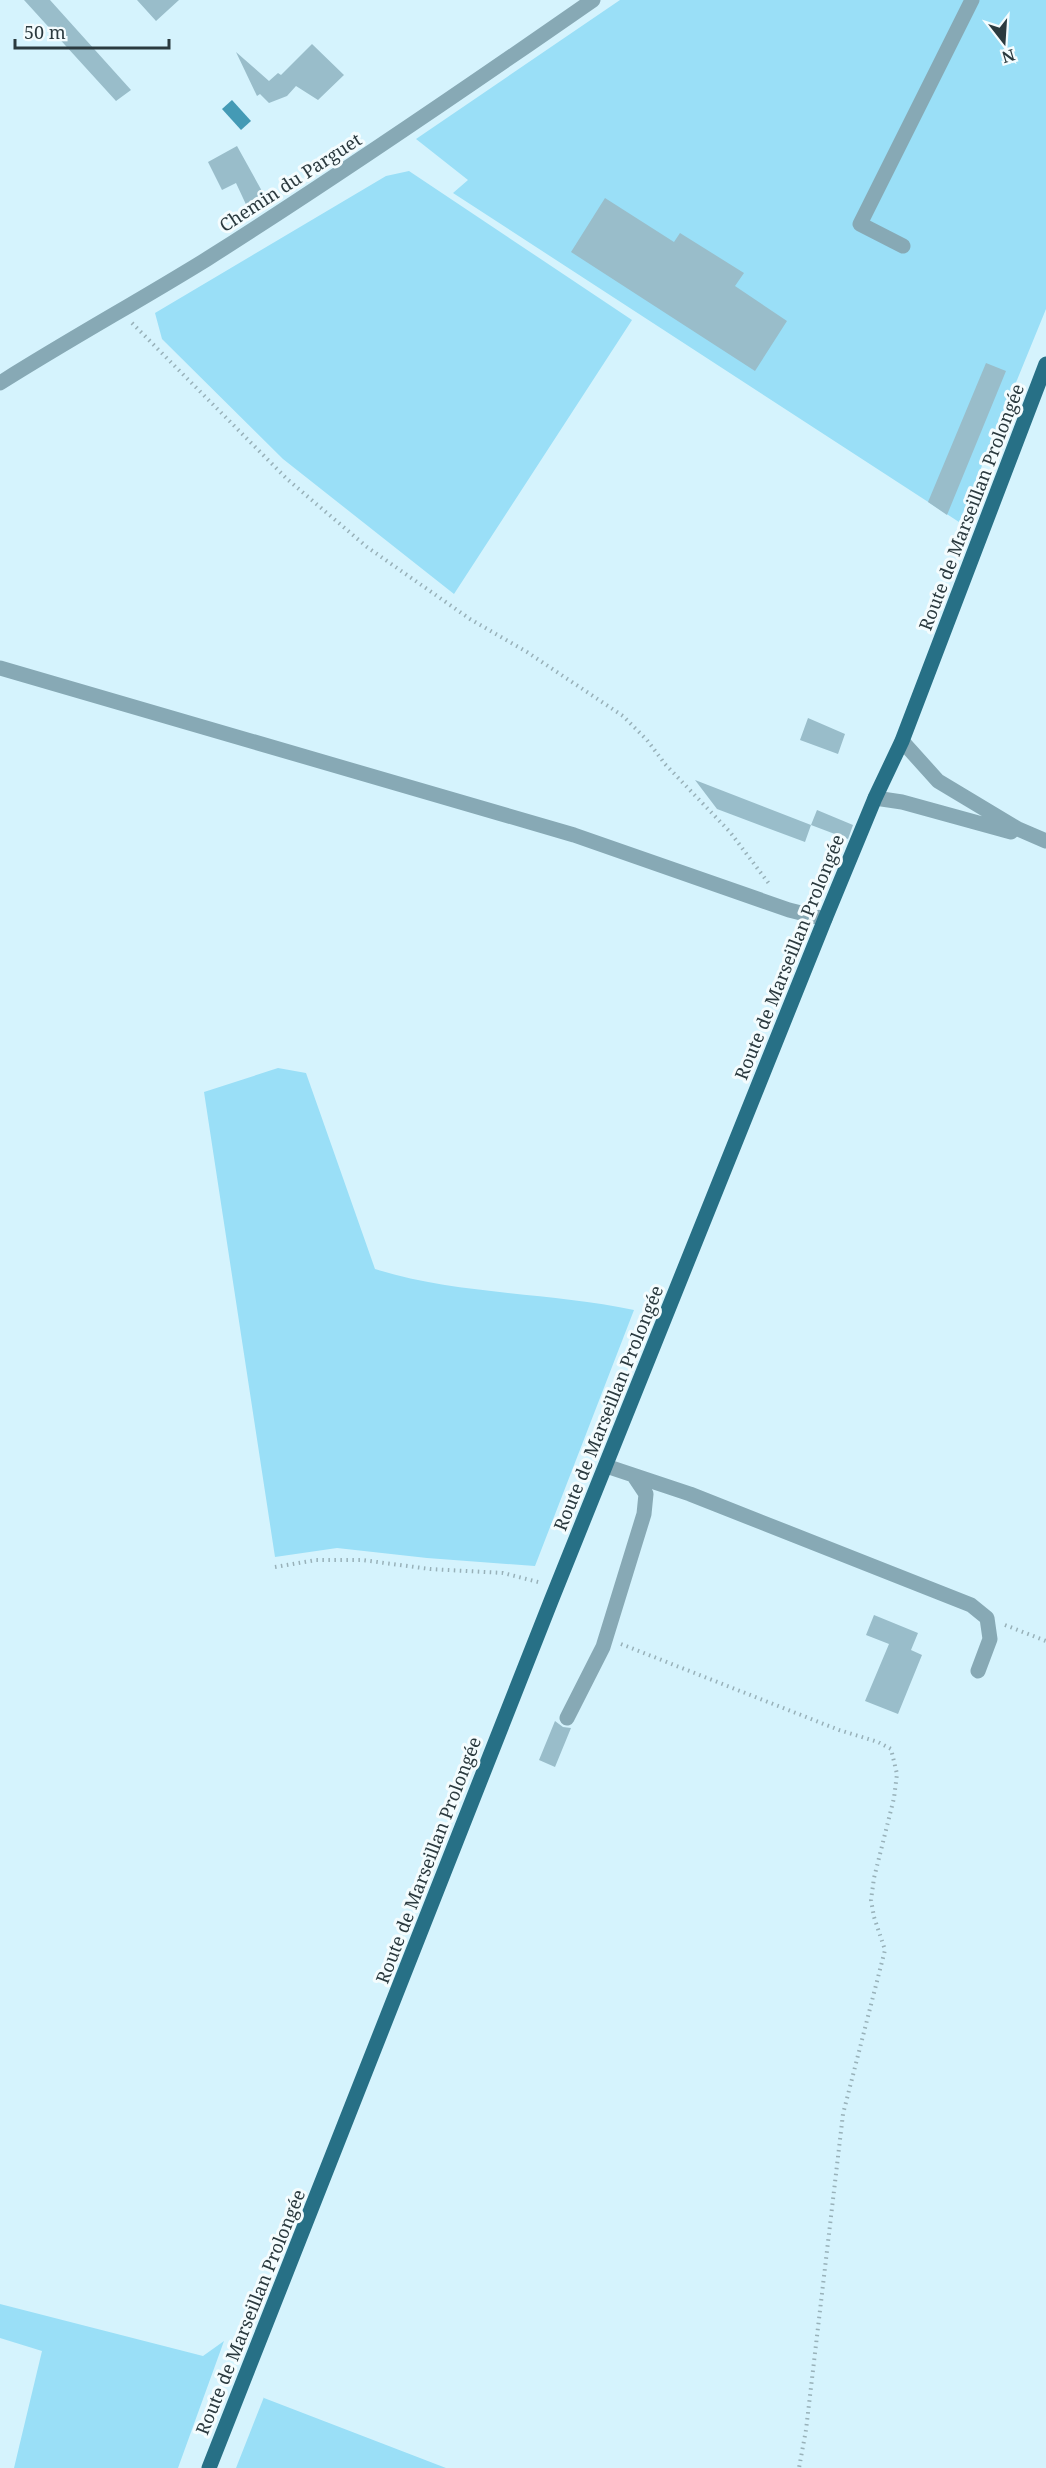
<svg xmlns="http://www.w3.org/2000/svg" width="1046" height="2468" font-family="'Noto Serif',serif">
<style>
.green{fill:#9adff7}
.water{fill:#449ab5}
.building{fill:#99bdca}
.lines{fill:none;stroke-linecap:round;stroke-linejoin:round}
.path{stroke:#98b1b9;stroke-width:4;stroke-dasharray:1.5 4.5;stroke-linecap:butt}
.minor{stroke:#87a9b5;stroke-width:15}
.major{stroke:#277086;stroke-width:15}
.labels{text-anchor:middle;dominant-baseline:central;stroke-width:6;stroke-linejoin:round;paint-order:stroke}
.street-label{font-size:18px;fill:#2b3a3f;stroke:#f4fcfe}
</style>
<rect width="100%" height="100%" fill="#d5f3fd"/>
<path class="green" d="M620 0H1046V309L959 522 453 193 468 180 416 139Z
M409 171 632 320 454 594 283 459 162 339 155 313 386 176Z
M278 1068 306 1073 375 1269C458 1295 549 1292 634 1310L535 1566 427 1558 337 1548 275 1557 204 1092Z
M0 2304 203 2356 224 2341 178 2468H14L42 2351 0 2338Z
M264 2397V2398L446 2468H236Z"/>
<path class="water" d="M232 100 251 121 241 130 222 109Z"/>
<path class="building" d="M24 0H50L131 90 116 101Z
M137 0H179L156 21Z
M312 44 344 75 318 100 296 86 287 96 269 103 260 94 257 96 236 52 269 81 278 73 281 75Z
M237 146 268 202 250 213 236 183 222 190 208 162Z
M605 198 674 242 680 233 744 273 735 286 787 321 755 371 571 252Z
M986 363 1006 371 947 515 928 502Z
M808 718 845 734 838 754 800 740Z
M695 780 811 825 805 842 717 809Z
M817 810 853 825 848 839 811 825Z
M874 1615 918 1633 911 1650 922 1655 898 1714 865 1701 889 1644 866 1635Z
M555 1721 563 1727 571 1728 555 1767 539 1760Z"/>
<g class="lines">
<path class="path" d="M132 323 287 479 367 547 470 619 527 652 623 716 647 740 665 764 730 832 770 885
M275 1567 316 1560H362L430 1569 503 1573 542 1583
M1005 1625 1046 1641
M621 1644 839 1730 878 1742 891 1749 897 1774 894 1798 874 1878 871 1900 874 1917 885 1950 843 2114 806 2430 799 2468"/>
<path class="minor" d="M903 246 860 224 972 0
M0 383C68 340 139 301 207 259 338 176 465 89 593 0
M0 668 574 835 789 910 825 919
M902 741 938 781 1018 829 1046 841
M875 798 902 802 1011 832
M606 1466 690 1494 971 1605 987 1618 990 1639 978 1671
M567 1718 603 1647 644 1514 646 1494 634 1476"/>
<path class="major" d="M209 2468 551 1601 825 919 875 798 902 741 1046 364"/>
</g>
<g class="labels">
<g class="street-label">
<text transform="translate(290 182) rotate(-33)">Chemin du Parguet</text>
<text transform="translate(971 507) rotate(-69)">Route de Marseillan Prolongée</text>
<text transform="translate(789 957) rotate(-68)">Route de Marseillan Prolongée</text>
<text transform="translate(608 1408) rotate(-68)">Route de Marseillan Prolongée</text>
<text transform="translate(428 1860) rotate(-69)">Route de Marseillan Prolongée</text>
<text transform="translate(250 2312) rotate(-68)">Route de Marseillan Prolongée</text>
</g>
</g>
<g transform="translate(1004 42) rotate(163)" stroke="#f4fcfe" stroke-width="4.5" paint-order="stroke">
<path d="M0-4.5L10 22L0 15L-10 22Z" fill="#2b3a3f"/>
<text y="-9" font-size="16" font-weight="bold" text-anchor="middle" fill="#2b3a3f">N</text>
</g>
<path d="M15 39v9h154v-9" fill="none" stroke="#2b3a3f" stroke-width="3"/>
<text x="24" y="39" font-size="18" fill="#2b3a3f" stroke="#f4fcfe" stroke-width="4.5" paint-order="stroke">50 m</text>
</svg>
